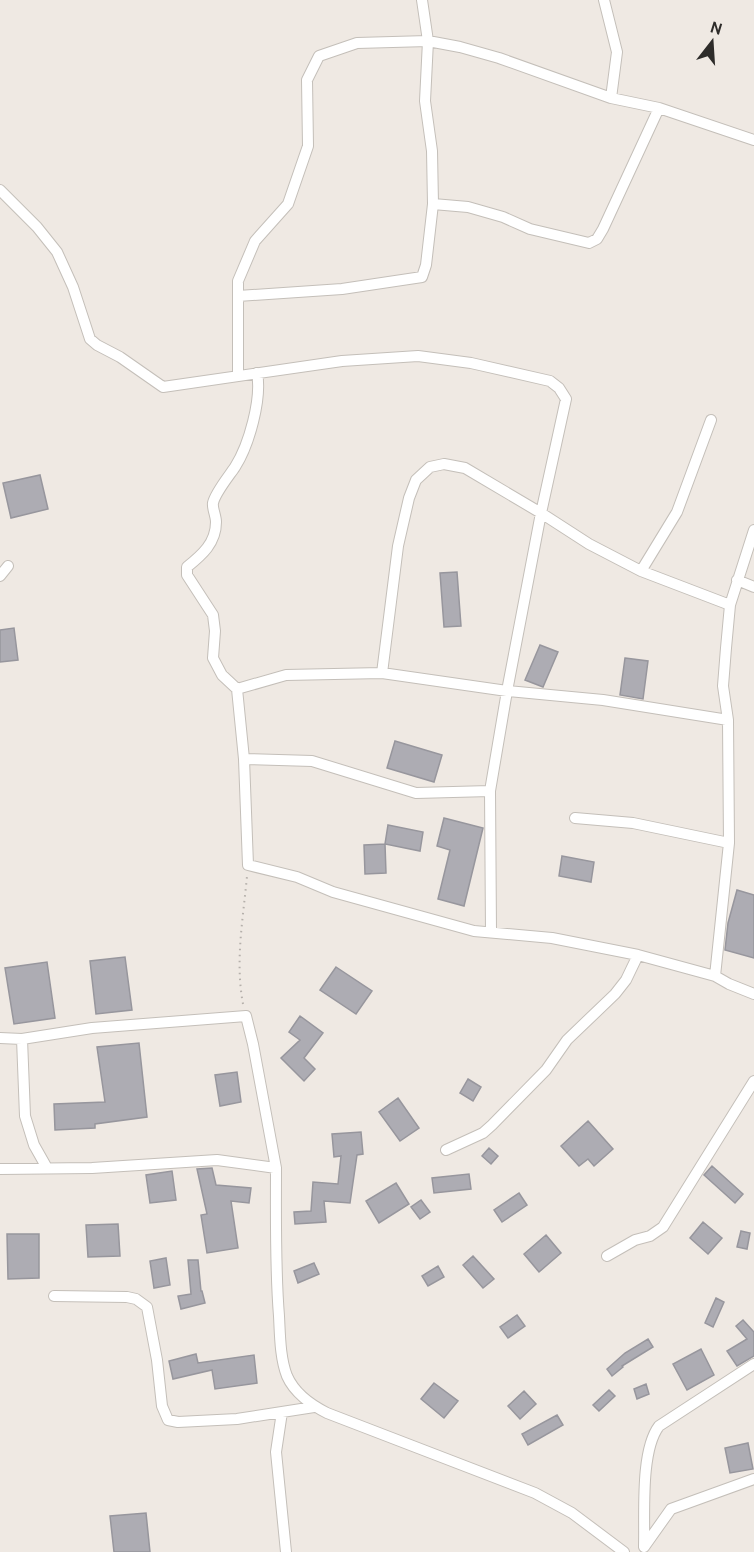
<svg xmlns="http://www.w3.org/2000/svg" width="754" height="1552" font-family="Cabin,sans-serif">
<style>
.building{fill:#adacb3;stroke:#97969d;stroke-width:1.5}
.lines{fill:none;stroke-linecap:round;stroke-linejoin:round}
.street-casing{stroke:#c4bfb9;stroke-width:12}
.path{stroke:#b5b0ab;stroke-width:2;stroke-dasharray:1.5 4.5;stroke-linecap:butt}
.street{stroke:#fff;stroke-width:10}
</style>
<rect width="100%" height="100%" fill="#efe9e3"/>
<path class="building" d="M40 475 48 509 11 518 3 483Z
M457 572 461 626 444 627 440 573Z
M14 628 18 660 0 662V630Z
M540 645 558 652 543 687 525 680Z
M625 658 648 661 643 699 620 695Z
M395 741 442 755 434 782 387 768Z
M444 818 483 828 464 906 438 899 450 850 437 846Z
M388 825 423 832 420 851 385 844Z
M385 844 386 873 365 874 364 845Z
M562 856 594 862 591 882 559 876Z
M737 890 754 895V958L725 950 728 923Z
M125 957 132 1010 96 1014 90 961Z
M47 962 55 1018 14 1024 5 968Z
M336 967 372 991 356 1014 320 990Z
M300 1016 323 1033 304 1058 315 1069 304 1081 281 1058 300 1040 289 1032Z
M139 1043 147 1117 95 1124V1128L55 1130 54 1104 105 1102 97 1047Z
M237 1072 241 1102 220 1106 215 1075Z
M468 1079 481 1087 473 1101 460 1093Z
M398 1098 419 1128 400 1141 379 1112Z
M588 1121 613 1149 594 1166 588 1159 579 1166 561 1146Z
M361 1132 363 1154 357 1155 350 1203 324 1201 326 1222 295 1224 294 1212 311 1211 313 1182 338 1184 341 1156 334 1157 332 1134Z
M489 1148 498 1156 491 1164 482 1156Z
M712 1166 743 1194 735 1203 704 1175Z
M212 1168 216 1185 251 1188 249 1203 231 1201 238 1248 207 1253 201 1215 207 1214 197 1169Z
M172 1171 176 1200 150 1203 146 1175Z
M469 1174 471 1189 434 1193 432 1178Z
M396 1183 409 1204 379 1223 366 1201Z
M519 1193 527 1205 502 1222 494 1210Z
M421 1200 430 1212 420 1219 411 1207Z
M703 1222 722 1238 708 1254 690 1238Z
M118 1224 120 1256 88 1257 86 1225Z
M741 1231 750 1233 747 1249 737 1247Z
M7 1234H39V1278L8 1279Z
M546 1235 561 1253 539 1272 524 1254Z
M473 1256 494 1279 483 1288 463 1265Z
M166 1258 170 1285 154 1288 150 1261Z
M188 1260H198L201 1291H202L205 1303 181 1309 178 1296 191 1294Z
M314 1263 319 1274 298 1283 294 1271Z
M438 1266 444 1277 428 1286 422 1276Z
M716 1298 724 1302 713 1327 705 1323Z
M517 1315 525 1326 508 1338 500 1327Z
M743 1320 754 1332V1356L737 1366 727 1351 747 1339 736 1326Z
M648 1339 653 1347 622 1366 623 1367 612 1376 607 1369 625 1353Z
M701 1349 714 1375 687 1390 673 1364Z
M196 1354 198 1363 254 1355 257 1383 215 1389 212 1370 173 1379 169 1361Z
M434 1383 458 1401 444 1418 421 1399Z
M646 1384 649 1394 637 1399 634 1389Z
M609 1390 615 1396 599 1411 593 1405Z
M524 1391 536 1404 520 1419 508 1406Z
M557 1415 563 1425 528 1445 522 1434Z
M748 1443 753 1469 730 1473 725 1448Z
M146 1513 150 1552H114L110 1516Z"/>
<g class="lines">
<defs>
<path id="street" d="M604 0 617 52 611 98
M0 190 37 227 57 252 73 287 90 339 97 345 120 357 163 387 342 361 418 356 471 363 550 381 559 388 566 399 541 513 507 691 490 791 491 932
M433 204 468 207 503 217 530 229 589 243 597 239 603 229 659 108
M238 296 342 289 422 277 426 265 433 204 432 151 425 101 428 41 422 0
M257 373C262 399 249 445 235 467 229 476 215 493 213 503 212 508 216 516 216 522 216 543 202 555 187 567V575L213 615 215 631 213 658 222 675 237 689 244 759 248 865 297 877 333 892 474 931 552 938 638 955 715 976
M238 374V281L255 241 288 204 308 146 307 80 319 56 357 43 428 41 460 47 499 58 611 98 659 108 754 140
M754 530 730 605 726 648 723 686 728 720 729 843 715 976 729 984 754 994
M641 571 677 512 711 420
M0 576 8 566
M737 580 754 587
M382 673 398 546 409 498 416 480 430 467 444 464 465 468 541 513 589 544 641 571 730 605
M237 689 286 675 382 673 507 691 603 700 728 720
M244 759 312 761 416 793 490 791
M575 818 633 823 729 843
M0 1038 22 1039 92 1028 246 1016 253 1044 276 1168
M22 1039 25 1116 34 1145 47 1168
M446 1150 483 1133 492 1125 546 1070 567 1040 615 994 626 980 638 955
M0 1169 92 1168 217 1160 276 1168C276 1218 275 1267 279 1316 280 1335 280 1358 287 1376 294 1392 311 1405 327 1413L535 1493 572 1513 624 1552
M607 1256 635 1240 650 1236 663 1227 754 1081
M54 1296 127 1297 136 1299 147 1307 157 1360 162 1406 168 1420 178 1422 237 1419 314 1407
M282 1412 276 1452 286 1552
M644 1546C645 1515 640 1451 659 1426L754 1364
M644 1547 671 1509 754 1479"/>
</defs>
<use href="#street" class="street-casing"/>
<path class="path" d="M243 1004C235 961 243 920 247 876"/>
<use href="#street" class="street"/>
</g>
<g transform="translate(712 42) rotate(17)" stroke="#efe9e3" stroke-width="4.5" paint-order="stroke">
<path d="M0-4.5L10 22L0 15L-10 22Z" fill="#2e2c2a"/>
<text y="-9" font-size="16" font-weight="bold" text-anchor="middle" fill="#2e2c2a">N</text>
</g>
</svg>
